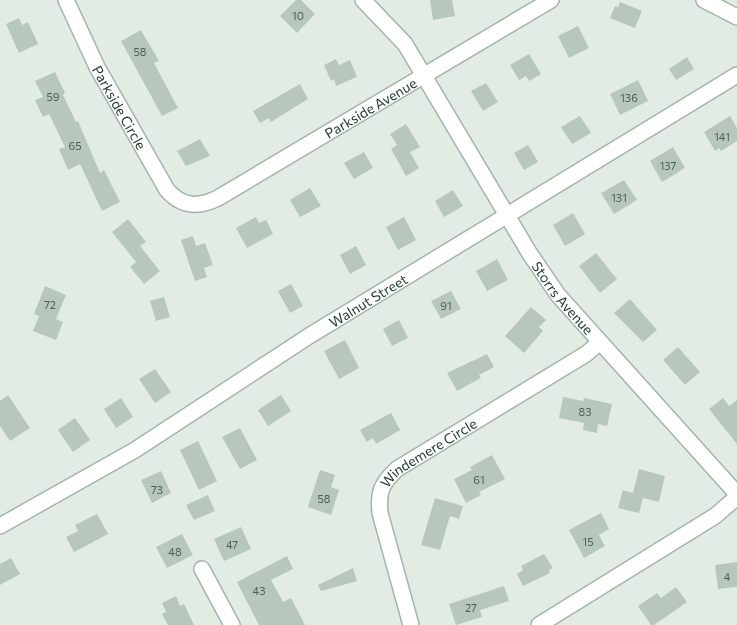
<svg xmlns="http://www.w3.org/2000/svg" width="737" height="625" font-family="Commissioner,sans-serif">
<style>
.building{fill:#b8c7be}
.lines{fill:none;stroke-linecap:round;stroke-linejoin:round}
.street-casing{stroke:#a5b4ab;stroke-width:18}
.street{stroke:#fff;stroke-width:15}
.labels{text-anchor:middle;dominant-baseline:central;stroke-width:4;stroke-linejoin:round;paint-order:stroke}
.number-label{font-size:11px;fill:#485f54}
.street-label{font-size:14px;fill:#233c30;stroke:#f3f9f4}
</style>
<rect width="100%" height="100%" fill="#e2ece5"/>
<path class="building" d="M296 0H301L315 14 297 33 280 16Z
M430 0H452L455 16 433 20Z
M620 2 642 11 635 28 610 18 615 6 618 7Z
M19 18 22 25 28 22 38 44 19 53 6 24Z
M578 26 589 48 569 58 558 36Z
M141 30 159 61 154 63 178 108 162 116 121 41Z
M529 54 541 74 529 81 526 76 519 80 510 65Z
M687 57 694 69 676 80 669 69Z
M336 59 339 65 350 60 357 77 336 86 334 79 331 81 324 65Z
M55 72 65 93 63 95 76 122 78 121 100 173 104 170 120 202 102 211 80 164 68 170 59 149 65 147 49 114 43 117 35 100 43 97 35 81Z
M638 80 648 101 620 115 610 94Z
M486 83 498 102 483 111 471 91Z
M300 84 308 99 271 122 269 118 260 123 253 111Z
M580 116 591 133 572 144 561 127Z
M730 116 737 128V141L721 151 719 148 715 151 704 132Z
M406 124 420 147 410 152 419 168 406 176 391 149 397 145 390 134Z
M200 139 210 156 186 166 177 151Z
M528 145 538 162 524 170 514 153Z
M673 147 685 168 662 182 650 161Z
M364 152 373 168 354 179 344 163Z
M624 180 637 200 614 214 601 193Z
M310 188 321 206 300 217 290 200Z
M453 190 463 206 444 217 435 201Z
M573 213 585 234 565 246 553 225Z
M256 217 259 223 266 220 273 234 247 248 236 228Z
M404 217 416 240 398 250 386 227Z
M128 219 146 242 140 246 160 271 144 284 130 267 136 262 112 232Z
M193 236 196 246 205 243 213 265 204 268 207 277 195 281 181 240Z
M356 246 366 265 350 274 340 255Z
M596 253 617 279 600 293 579 266Z
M497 259 508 280 487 291 476 271Z
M291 284 303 306 290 313 278 291Z
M45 286 66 295 56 319 63 322 56 340 33 331 39 316 34 314Z
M451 291 461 309 441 319 431 301Z
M164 297 170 317 156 321 150 301Z
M630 299 657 330 643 342 614 313Z
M531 307 546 320 539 327 543 331 524 353 505 336Z
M399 320 408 338 392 346 383 329Z
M345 340 359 368 339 379 324 351Z
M678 347 700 372 685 385 663 360Z
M487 354 494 367 479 375 481 378 457 391 447 373Z
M155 369 171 392 155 403 139 379Z
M8 395 30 428 10 441 0 426V401Z
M281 395 291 411 268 426 258 410Z
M563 397 583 401 584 398 612 404 607 426 598 424 597 433 583 430 584 423 559 418Z
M121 398 133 417 116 428 104 409Z
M723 398 729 406 737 400V444L709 409Z
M391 413 400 430 376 444 373 438 367 442 360 430Z
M75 418 90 440 73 452 58 430Z
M240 428 257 460 240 469 222 437Z
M198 441 217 481 199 490 180 450Z
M492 455 505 479 479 492 481 495 466 503 454 479 472 470 470 467Z
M639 469 665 476 659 502 643 498 639 513 618 508 623 490 633 493Z
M320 470 335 475 331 487 339 490 331 515 308 507Z
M161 471 171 493 152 503 141 480Z
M208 495 215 511 194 520 186 505Z
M435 498 463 506 459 519 450 516 440 550 421 545Z
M601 513 609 529 599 535 605 546 584 558 569 530Z
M97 514 108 534 74 552 66 537 78 531 75 525Z
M241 527 251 549 224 561 214 539Z
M182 534 193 555 167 568 156 547Z
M544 554 553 568 549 570 550 573 523 586 517 574 523 570 521 566Z
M287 556 293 569 271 580 283 602 291 598 305 625H259L237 582Z
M11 558 20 574 0 585V564Z
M737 562V587L718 589 715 565Z
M353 568 357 581 321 591 318 585Z
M504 586 509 601 480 610 482 617 456 625 449 604Z
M676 587 687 602 654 625H651L638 606 657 593 661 598Z
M176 596 180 606 184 604 194 625H168L162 614 166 612 162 603Z"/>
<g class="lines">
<defs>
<g id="street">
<path id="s1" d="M66 0 97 67 167 190C182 207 198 208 218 198L551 0"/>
<path id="s2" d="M363 0 405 44 530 254 558 295 737 494"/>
<path d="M704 0 737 17"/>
<path id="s3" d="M0 526 135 450 309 336 737 75"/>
<path d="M202 569 232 625"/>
<path id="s4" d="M411 625 380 513C378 492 381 484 397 469L586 354 599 343"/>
<path d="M539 625 715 516 737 497"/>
</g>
</defs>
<use href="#street" class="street-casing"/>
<use href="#street" class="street"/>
</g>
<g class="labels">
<g class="number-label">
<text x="298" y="15">10</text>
<text x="140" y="51">58</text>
<text x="53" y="96">59</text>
<text x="629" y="97">136</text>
<text x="722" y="136">141</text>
<text x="75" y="145">65</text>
<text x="668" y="165">137</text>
<text x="619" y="197">131</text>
<text x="50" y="304">72</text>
<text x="446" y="305">91</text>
<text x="585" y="411">83</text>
<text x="479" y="479">61</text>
<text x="157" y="489">73</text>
<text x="324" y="498">58</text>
<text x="588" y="541">15</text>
<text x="232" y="544">47</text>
<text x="175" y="551">48</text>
<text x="727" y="576">4</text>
<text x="259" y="590">43</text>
<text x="471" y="607">27</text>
</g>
<g class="street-label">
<text stroke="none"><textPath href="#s1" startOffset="120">Parkside Circle</textPath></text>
<text stroke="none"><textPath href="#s1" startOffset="449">Parkside Avenue</textPath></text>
<text stroke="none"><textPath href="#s2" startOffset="360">Storrs Avenue</textPath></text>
<text stroke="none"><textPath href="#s3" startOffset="432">Walnut Street</textPath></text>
<text stroke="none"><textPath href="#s4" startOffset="201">Windemere Circle</textPath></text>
</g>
</g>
</svg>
